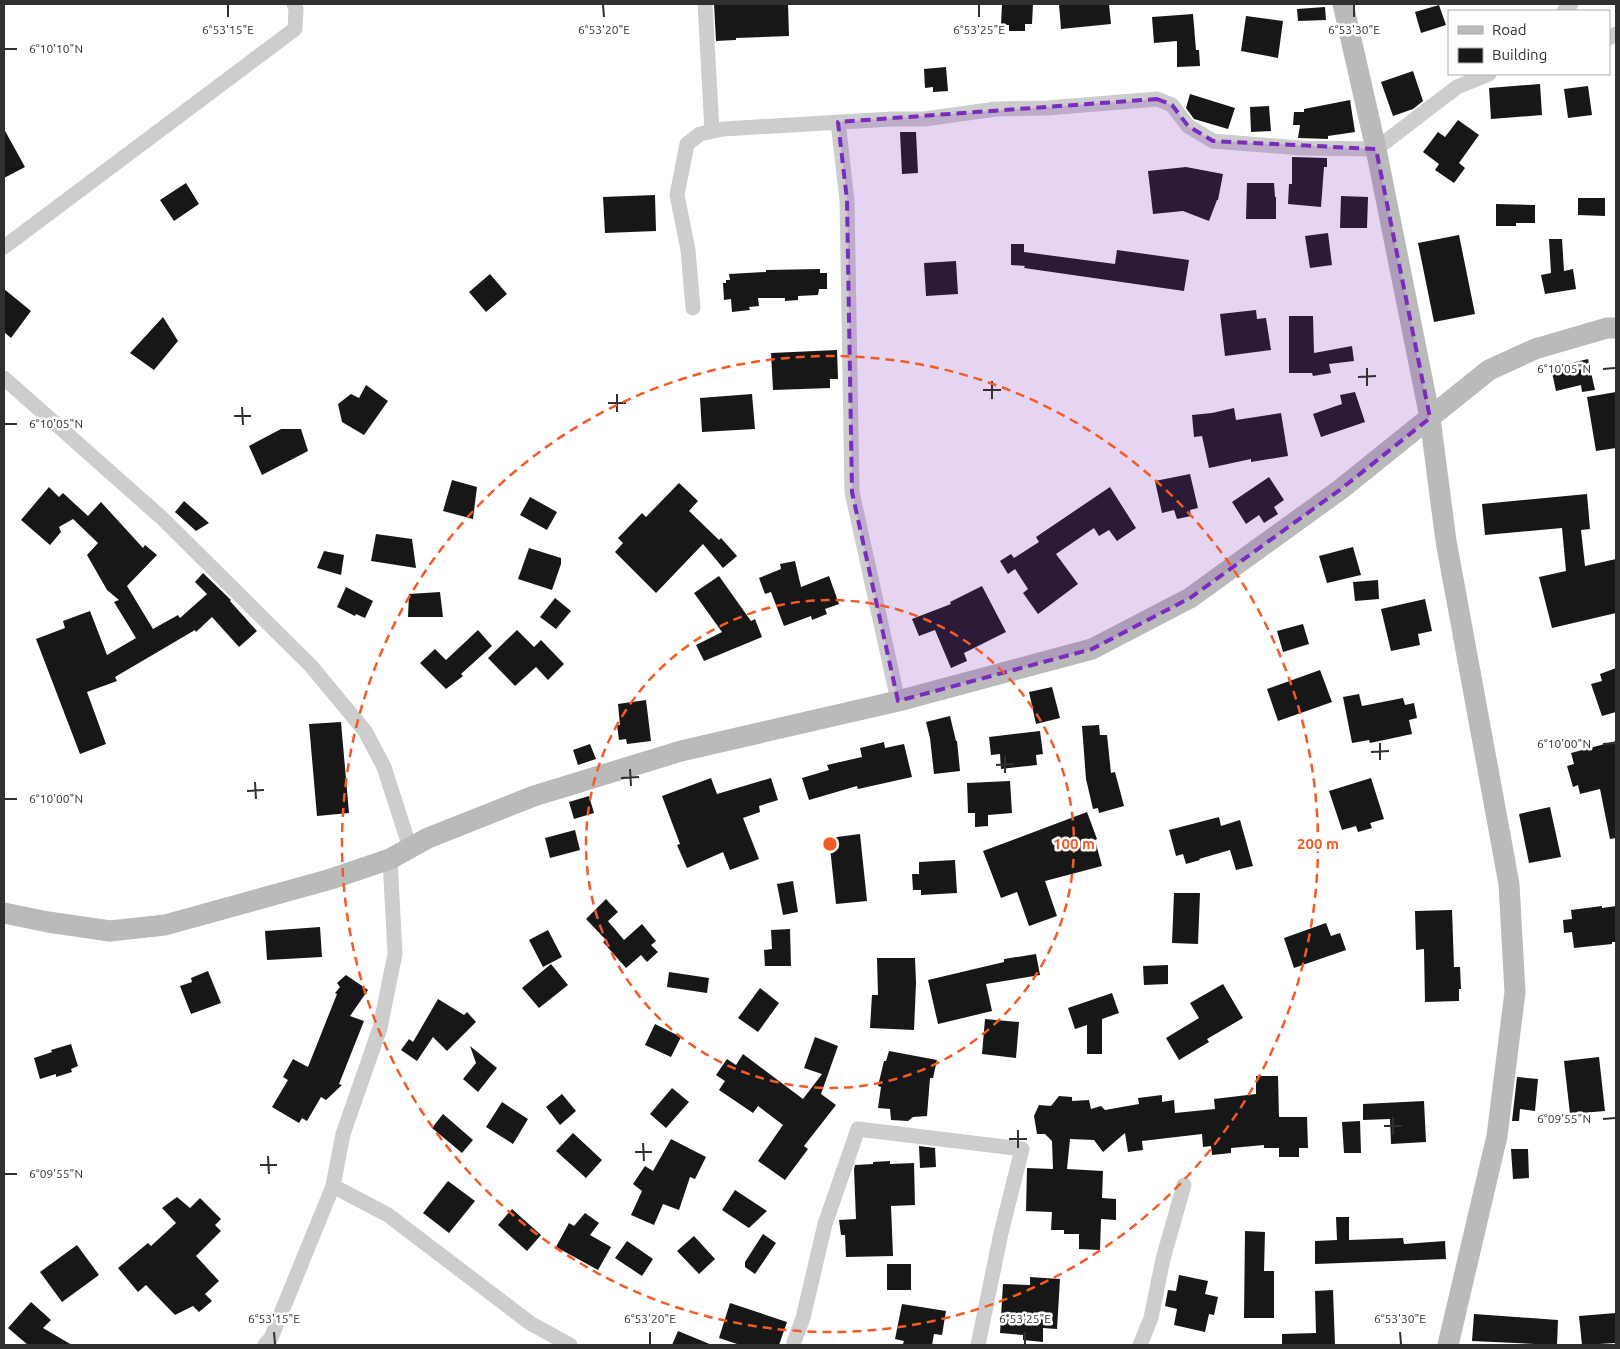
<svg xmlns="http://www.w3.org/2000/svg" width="1620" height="1349" font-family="Ubuntu,sans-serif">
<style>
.building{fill:#171717}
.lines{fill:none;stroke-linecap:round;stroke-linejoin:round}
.street{stroke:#cdcdcd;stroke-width:15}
.secondary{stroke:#bababa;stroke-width:21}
.marked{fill:#7b2cbf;fill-opacity:0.2;stroke:#7b2cbf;stroke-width:4;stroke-dasharray:10 6;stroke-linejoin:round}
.ticks{fill:none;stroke:#303030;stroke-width:2}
.ring{fill:none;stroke:#f45a24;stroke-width:2.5;stroke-dasharray:9 6}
.ticks-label{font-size:12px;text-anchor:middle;fill:#303030;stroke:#fff;stroke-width:5;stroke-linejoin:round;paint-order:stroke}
.centre{fill:#f45a24;stroke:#fff;stroke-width:2.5}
.ring-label{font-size:15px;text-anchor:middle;font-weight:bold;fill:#f45a24;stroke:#fff;stroke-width:5;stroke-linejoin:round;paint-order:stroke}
</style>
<rect width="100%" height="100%" fill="#fff"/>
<path class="building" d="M714 4H788L789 36 736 38V40L716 41Z
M1002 4H1033L1032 24H1025V31H1009V25H1001Z
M1059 4H1109L1111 24 1061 29Z
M1439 5 1446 25 1421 33 1415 12Z
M1325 7 1326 20 1298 21 1297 9Z
M1193 14 1196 50H1199L1200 66 1177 67V41L1154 43 1152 17Z
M1246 16 1283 21 1278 58 1241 51Z
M946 67 948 91 933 92V87L925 88 924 69Z
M1413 71 1423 101 1413 109 1393 116 1381 82Z
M1540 84 1542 115 1491 119 1489 88Z
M1588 86 1592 115 1568 118 1564 89Z
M1190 94 1235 108 1228 129 1194 119 1186 108Z
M1350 100 1355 132 1328 136V139L1298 138 1300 125H1293L1294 112H1304V109Z
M1269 106 1271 131 1251 132 1250 107Z
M1458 120 1479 135 1459 163 1465 168 1454 183 1435 170 1439 164 1423 152 1438 132 1445 137Z
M4 129 25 167 4 178Z
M900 132H916L918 173 902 174Z
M1292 157 1327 158V167H1324L1321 207 1288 204 1289 184H1292Z
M1186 167 1223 174 1218 200H1217L1209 221 1183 211 1153 214 1148 171Z
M186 183 199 204 174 221 160 200Z
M1247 183H1274L1275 197H1276V219H1246Z
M655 195 656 231 605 233 603 197Z
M1341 196 1368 197 1367 228H1340Z
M1578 198H1605V216L1578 215Z
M1496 204 1535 205V223H1516V226H1496Z
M1328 233 1332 265 1310 268 1305 236Z
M1459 235 1475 314 1434 322 1418 243Z
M1549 239H1562L1564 271 1573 269 1576 289 1545 294 1541 275 1551 273Z
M1011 244H1024V252L1115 264 1117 250 1189 260 1184 291 1024 268 1025 266 1011 265Z
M956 261 958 294 926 296 924 263Z
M820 269V273H827V289H819L818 295 798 296V300L785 301V298H758L759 306 749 307 750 310 732 312 731 299 724 300 723 283H726V280H730L729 274 766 272V270Z
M490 274 507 294 486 312 469 292Z
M4 289 31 311 11 338 4 332Z
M1256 310 1257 319 1266 318 1271 350 1225 356 1220 314Z
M1289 316H1313L1314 353 1352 346 1354 361 1329 364 1331 373 1313 376 1312 373H1289Z
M163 317 178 341 154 370 130 353Z
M837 350 838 379H830V388L773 390 771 353Z
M1588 359 1595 390 1582 392 1581 385 1556 391 1551 368Z
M366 385 388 401 364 435 342 422 338 404 351 394 359 398Z
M1355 392 1365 422 1321 437 1313 414 1342 404 1340 395Z
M1616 392V448L1596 451 1587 397Z
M752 394 755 429 702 432 700 398Z
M1234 408 1236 420 1281 413 1288 456 1251 462V459L1209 468 1202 436 1194 437 1192 415 1212 413Z
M281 429H301L308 451 262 475 249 446Z
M1190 474 1198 508 1190 510 1191 516 1177 519 1174 510 1162 513 1155 481Z
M1269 477 1284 500 1274 507 1278 514 1264 523 1259 515 1246 524 1232 502Z
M452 480 477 487 473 519 443 511Z
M679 483 698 501 689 511 719 540 721 538 737 556 723 568 703 544 656 593 615 552 623 543 618 538 642 513 646 517Z
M49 487 59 497 63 493 88 516 101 502 143 548 145 545 157 555 127 586 153 629 178 615 180 618 207 594 195 582 203 573 231 600 230 601 257 631 239 647 212 617 196 632 195 630 115 677 117 681 87 692 106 744 80 754 36 639 65 628 63 621 90 611 107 655 136 638 114 602 119 600 107 590 87 555 98 543 73 519 59 527 61 532 50 545 21 520Z
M1110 487 1136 528 1117 541 1109 530 1099 536 1094 528 1056 554 1078 584 1038 614 1023 593 1028 589 1015 569 1008 574 1000 561 1011 554 1014 558 1039 542 1036 537Z
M1587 494 1590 529 1581 530 1585 566 1616 559V613L1552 628 1539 577 1566 571 1562 528 1485 535 1482 504Z
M530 497 557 512 547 530 520 515Z
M184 501 209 523 196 531 175 512Z
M376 534 412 539 416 568 371 561Z
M1353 547 1361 575 1327 583 1319 556Z
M529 548 561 558V564L552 590 518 579Z
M324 551 344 555 341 575 317 568Z
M795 561 801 587 829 576 839 604 825 609 827 614 812 620 811 616 784 626 771 592 765 594 759 578 781 569 780 564Z
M719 576 751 621 755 619 762 637 704 661 696 645 722 632 694 593Z
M1378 580 1379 599 1355 601 1353 582Z
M982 586 1006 632 964 653 967 661 951 668 935 630 919 636 912 619 951 604 950 602Z
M346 587 373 601 365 618 356 614 355 616 337 607Z
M440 592 443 617H408L409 594Z
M555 598 571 611 556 629 540 617Z
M1425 599 1432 631 1418 634 1420 645 1391 651 1381 609Z
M1303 624 1309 644 1283 652 1277 631Z
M478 630 492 646 461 674 463 676 446 689 420 663 435 649 446 660Z
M517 630 534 647 541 640 564 664 548 680 536 667 515 686 488 658Z
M1616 668V712L1602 716 1591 684 1602 681 1600 674Z
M1320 670 1332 702 1278 721 1267 689Z
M1052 687 1060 718 1036 724 1029 692Z
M1359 694 1362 706 1403 698 1405 705 1414 703 1417 718 1409 720 1412 734 1370 743 1369 740 1352 743 1343 697Z
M646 700 651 741 627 744 626 739 619 740 617 725H620L618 704Z
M950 716 956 741H957L960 771 934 774 930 738 926 722Z
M341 722 349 813 317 816 309 724Z
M1099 725 1100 735H1107L1111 773 1115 772 1124 806 1099 813 1098 808 1093 809 1086 779 1082 726Z
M1040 731 1043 754 1036 755 1037 765 1001 769 1000 754 991 755 989 737Z
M1616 741V838L1610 839 1600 789 1580 794 1578 785 1573 787 1567 766 1574 764 1571 753Z
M884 742 885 748 904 744 912 777 858 789 857 786 809 800 802 778 829 770 827 765 862 757 860 748Z
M590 744 596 759 578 765 573 750Z
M711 778 717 794 771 778 778 800 759 806 760 812 743 818 759 859 730 870 723 852 687 868 677 845 680 844 662 796Z
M1371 778 1384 819 1370 823 1372 828 1358 832 1356 826 1342 830 1329 791Z
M1010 781 1012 813 988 815V826L975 827V813H968L967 783Z
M589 796 594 813 574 819 569 802Z
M1550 807 1561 857 1529 863 1519 814Z
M1087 812 1097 839 1095 840 1102 866 1045 881 1057 916 1029 926 1017 892 1001 898 983 851Z
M1219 817 1221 826 1240 820 1253 866 1236 870 1230 850 1199 859 1200 860 1186 864 1183 854 1176 856 1169 830Z
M575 830 580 850 550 858 545 838Z
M860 834 867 901 836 904 829 838Z
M955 860 957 893 921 895V890H913L912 874H919V862Z
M793 881 798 912 783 915 777 884Z
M1174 893H1200L1198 944 1172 943Z
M606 899 618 912 608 921 624 940 642 924 656 941 651 945 658 952 647 962 641 955 626 968 603 942 606 940 586 919Z
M1602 906V908L1616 906V942H1612V944L1574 948 1572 932 1564 933 1563 920 1572 919 1571 910Z
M1452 910 1454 967H1460L1461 989H1459V1001L1425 1002 1424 949 1416 950 1415 911Z
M1326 923 1331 936 1340 933 1346 950 1294 968 1284 938Z
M320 927 322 957 267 960 265 931Z
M790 929 791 966H765L764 950 772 949 771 930Z
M548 930 562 957 543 967 529 940Z
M1036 954 1040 975 986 984 992 1011 938 1024 928 980 1004 962V959Z
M877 958H915L916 983 914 1030 870 1028 872 995H878Z
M551 964 568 985 539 1008 522 988Z
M1168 965V984L1144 985 1143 966Z
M208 971 221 1003 191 1014 180 986 192 982 191 978Z
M669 972 709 978 707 993 667 987Z
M346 975 368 990 350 1016 364 1021 339 1084 342 1085 326 1100 321 1097 307 1121 302 1118 299 1123 272 1107 288 1080 283 1077 293 1059 308 1067 337 994 335 993 340 987 337 983Z
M1223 984 1243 1018 1207 1039 1209 1042 1179 1060 1166 1038 1199 1018 1190 1003Z
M760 988 779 1003 758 1032 738 1018Z
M1112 993 1119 1013 1102 1019V1054H1087V1025L1075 1029 1068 1008Z
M438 999 464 1015 467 1012 476 1022 447 1051 433 1037 417 1061 401 1050 409 1039 413 1042Z
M985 1019 1019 1022 1016 1058 982 1054Z
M655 1024 681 1037 671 1057 645 1045Z
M815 1037 838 1046 821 1094 836 1105 804 1146 808 1149 785 1180 758 1161 783 1125 758 1106 753 1113 719 1090 725 1081 716 1075 727 1059 736 1065 743 1054 803 1099 822 1074 804 1068Z
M71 1044 78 1066 71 1069 72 1072 56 1077V1074L40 1079 34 1058 52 1052 51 1050Z
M470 1046 497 1068 478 1092 463 1079 476 1063Z
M889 1051 937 1060 933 1078H930L927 1116 913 1117 908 1121 891 1120 890 1109 878 1108 881 1087 878 1086 884 1061H886Z
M1599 1057 1605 1111 1570 1114 1564 1061Z
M1256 1076H1278L1279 1117H1307L1308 1148H1299V1157H1279V1148H1264V1145L1231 1148V1153L1212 1155 1211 1146 1203 1147 1202 1134 1142 1141 1143 1150 1128 1152 1125 1133 1103 1152 1094 1140 1070 1139 1067 1169 1103 1171 1102 1198 1116 1199V1220L1101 1219 1100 1250 1079 1249V1234H1064V1230H1051L1052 1212 1026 1211 1027 1168 1053 1169 1052 1141 1045 1134H1037L1034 1116 1039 1105 1051 1106 1059 1096 1072 1097V1101L1089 1100 1091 1109 1101 1106 1105 1110 1139 1104 1138 1098 1162 1095V1102L1174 1100 1175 1113 1215 1109 1214 1099 1256 1094Z
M1517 1077 1538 1079 1535 1111 1520 1109 1519 1121H1512Z
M672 1088 689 1102 666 1128 650 1114Z
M562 1094 576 1111 560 1125 546 1107Z
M1424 1101 1426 1142 1391 1144 1390 1119 1363 1120V1104Z
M502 1102 528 1119 513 1144 486 1127Z
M443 1114 473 1140 462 1153 432 1128Z
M1360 1121 1361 1153H1344L1342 1122Z
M573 1133 602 1160 586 1178 556 1151Z
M671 1139 706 1157 695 1179 690 1177 679 1210 663 1204 654 1225 631 1215 642 1191 633 1184 645 1166 653 1171Z
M919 1146 935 1148 936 1167 920 1168Z
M1511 1149H1528L1529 1178 1513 1179Z
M890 1161V1164L914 1163 915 1205 891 1206 893 1256 846 1257 845 1235H841L839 1220 856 1219 854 1169 855 1165 873 1164V1162Z
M448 1181 475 1201 449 1233 423 1213Z
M735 1190 767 1211 749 1228 722 1210Z
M177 1197 190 1208 200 1198 221 1219 215 1225 221 1231 196 1256 219 1281 205 1294 212 1301 199 1312 193 1306 175 1315 146 1285 138 1292 118 1268 148 1243 151 1246 176 1223 162 1208Z
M512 1209 541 1235 527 1251 498 1225Z
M585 1213 599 1223 590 1235 611 1247 598 1270 556 1247 569 1223 574 1226Z
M1336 1217H1349V1240L1403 1238 1404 1244 1445 1241 1446 1259 1315 1264V1241L1337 1240Z
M1245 1231 1265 1232 1264 1271H1274V1318H1244Z
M763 1234 776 1243 755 1274 745 1267V1262Z
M694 1236 715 1259 699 1274 677 1251Z
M627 1241 653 1259 642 1276 615 1258Z
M77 1245 99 1275 62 1302 40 1272Z
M887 1264H911V1290H887Z
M1179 1275 1208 1281 1205 1294 1218 1297 1214 1315 1209 1314 1205 1332 1174 1325 1177 1309 1165 1306 1168 1290 1176 1291Z
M1030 1277 1060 1279 1057 1329 1043 1328V1342L1023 1340V1335L1000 1333 1003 1284 1030 1285Z
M1333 1290 1335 1345H1282V1334L1316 1333 1315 1291Z
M31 1302 51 1320 43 1328 72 1345H28L8 1328Z
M730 1303 787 1322 779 1345H740L719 1338Z
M902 1304 946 1311 942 1335 934 1334 932 1345 903 1344 904 1341 895 1339Z
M1616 1313V1343L1582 1345 1579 1316Z
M1474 1314 1558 1320 1557 1345 1472 1341Z
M678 1331 712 1345H672Z"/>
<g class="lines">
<path class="street" d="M705 4 712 131
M1564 11 1571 4
M1609 38 1616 34
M838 122 847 200 852 492 898 701
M4 247 295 29 296 9 294 4
M693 308 688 250 677 195 687 144 700 134 723 129 892 119H924L996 109 1047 108 1157 99 1172 105 1188 126 1213 141 1301 148 1376 149 1457 87 1489 74
M4 378 163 519 311 666 365 731 384 767 410 848
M333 1186 388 1215 530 1323 570 1345
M265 1345 271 1338 333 1186 343 1134 380 1028 395 954 390 859
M793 1345 803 1318 825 1224 858 1129 1022 1149 1001 1233 978 1345
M1140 1345 1151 1318 1163 1259 1184 1185"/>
<path class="secondary" d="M1343 4 1376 149 1430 418 1446 541 1509 884 1515 992 1497 1136 1448 1345
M4 913 48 922 110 931 165 925 331 879 390 859 428 838 534 796 681 751 898 701 1092 649 1190 598 1341 489 1489 370 1535 349 1607 328H1616"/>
</g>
<path class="marked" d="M1157 99 1172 105 1188 126 1213 141 1376 149 1430 418 1341 489 1190 598 1092 649 898 701 852 492 847 200 838 122Z"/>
<path class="ticks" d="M228 5V17M603 5 604 17M979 5V17M1354 5V17M5 49H17M1367 368V386M1603 369 1615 368M1358 377 1376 376M992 381V399M983 390H1001M617 394V412M608 403H626M242 407 243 425M234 416H251M5 424H17M1380 743V760M1603 744 1615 743M1371 752 1389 751M1005 756V773M996 765 1014 764M630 769 631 786M621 778 639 777M255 782 256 799M247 791 264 790M5 799H17M1393 1117V1135M1603 1119 1615 1118M1384 1126H1402M1018 1130V1148M1009 1139H1027M643 1143 644 1161M635 1152H652M268 1156 269 1174M260 1165H277M5 1174H17M274 1332 275 1344M650 1332V1344M1025 1332V1344M1400 1332 1401 1344"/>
<g class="ring">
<circle cx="830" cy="844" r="244"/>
<circle cx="830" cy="844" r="488"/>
</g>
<g class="ticks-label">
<text x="228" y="34">6°53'15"E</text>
<text x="604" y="34">6°53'20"E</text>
<text x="979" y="34">6°53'25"E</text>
<text x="1354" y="34">6°53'30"E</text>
<text x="56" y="53">6°10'10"N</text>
<text x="1564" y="373">6°10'05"N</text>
<text x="56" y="428">6°10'05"N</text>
<text x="1564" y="748">6°10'00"N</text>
<text x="56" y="803">6°10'00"N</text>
<text x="1564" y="1123">6°09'55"N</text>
<text x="56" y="1178">6°09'55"N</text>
<text x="274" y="1323">6°53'15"E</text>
<text x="650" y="1323">6°53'20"E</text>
<text x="1025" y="1323">6°53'25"E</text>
<text x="1400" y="1323">6°53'30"E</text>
</g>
<circle cx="830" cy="844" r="8" class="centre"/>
<g class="ring-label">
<text x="1074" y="849">100 m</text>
<text x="1318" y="849">200 m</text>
</g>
<rect width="1620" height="1349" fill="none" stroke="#303030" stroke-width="10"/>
<rect x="1448" y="10" width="162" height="65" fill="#ffffff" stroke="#acacac"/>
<rect x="1458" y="26" width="25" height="8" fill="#bababa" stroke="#acacac"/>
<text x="1492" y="35" font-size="15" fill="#303030">Road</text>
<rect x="1458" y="48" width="25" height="15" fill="#171717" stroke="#acacac"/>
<text x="1492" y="60" font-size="15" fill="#303030">Building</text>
</svg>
